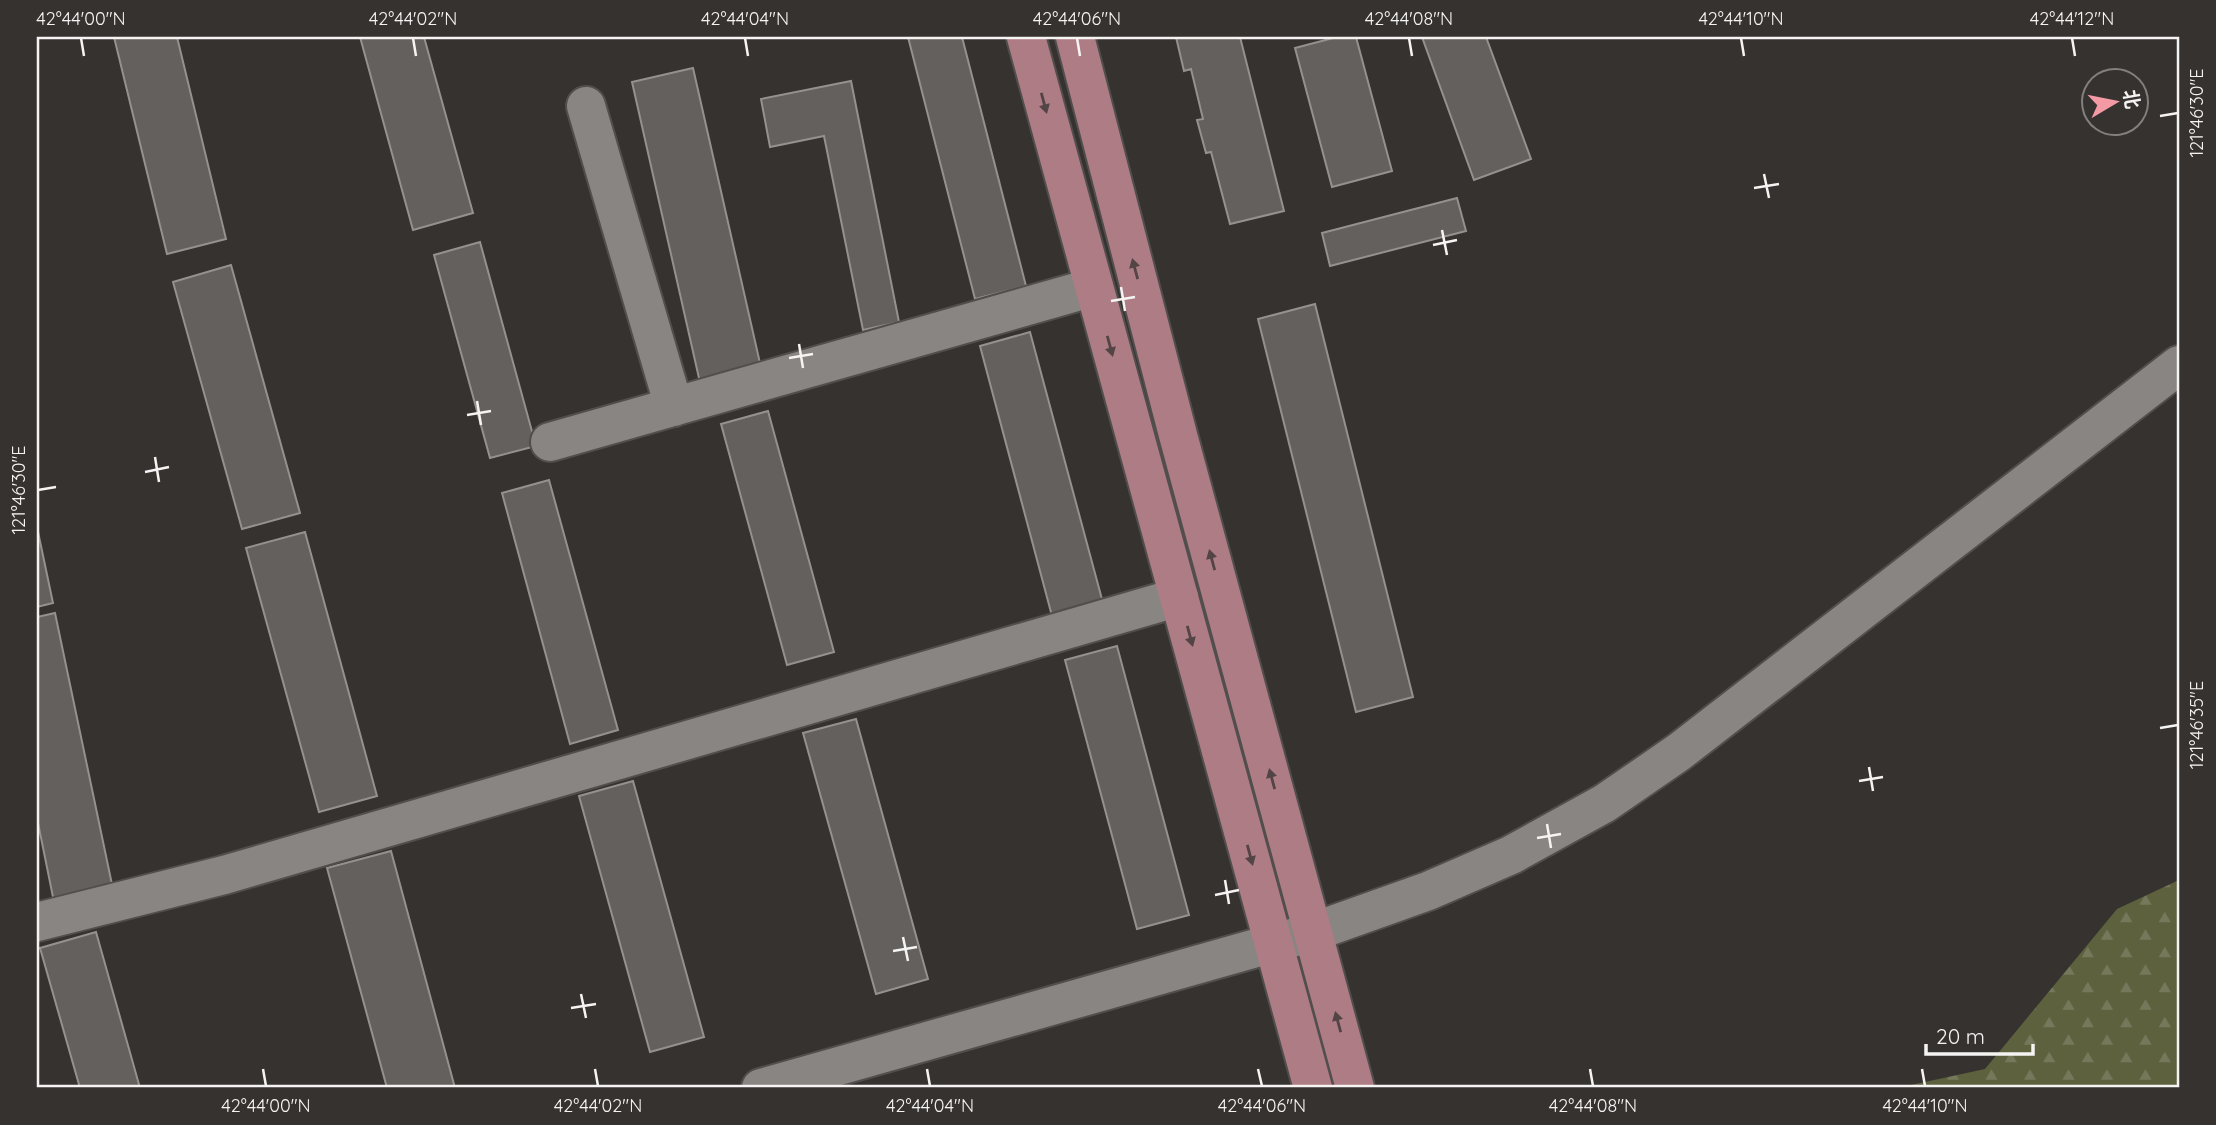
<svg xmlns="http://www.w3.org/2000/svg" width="2216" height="1125" font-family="Quicksand,'Noto Sans SC',sans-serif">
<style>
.forest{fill:url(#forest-firs)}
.building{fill:#63605d;stroke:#94918e;stroke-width:2}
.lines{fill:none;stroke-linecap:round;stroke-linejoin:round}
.minor-casing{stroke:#514e4d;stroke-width:42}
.major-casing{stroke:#514e4d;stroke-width:42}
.minor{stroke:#888582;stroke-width:38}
.major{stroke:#ae7c84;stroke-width:38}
.oneway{fill:#534445}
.ticks{fill:none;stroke:#f6f4f3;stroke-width:2.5}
.neatline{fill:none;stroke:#f6f4f3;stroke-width:2.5}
.ticks-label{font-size:18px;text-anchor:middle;fill:#f6f4f3}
</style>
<defs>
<pattern id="forest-firs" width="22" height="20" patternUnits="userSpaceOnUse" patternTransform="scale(1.75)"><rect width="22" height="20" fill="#5d613e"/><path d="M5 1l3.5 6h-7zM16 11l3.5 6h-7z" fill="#75785a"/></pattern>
</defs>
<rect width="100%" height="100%" fill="#353230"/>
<path class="forest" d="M2179 880V1088H1897L1985 1069 2117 909Z"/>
<path class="building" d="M114 37H177L226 239 167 254Z
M360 37H424L473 213 413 230Z
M908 37H962L1026 286 975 299Z
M1176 37H1240L1284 211 1230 224 1211 152 1206 153 1197 120 1203 119 1191 69 1184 71Z
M1337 37H1356L1392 171 1332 187 1295 48Z
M1422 37H1486L1531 159 1474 180Z
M693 68 762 372 701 387 632 82Z
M851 81 899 322 863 330 824 136 770 147 761 99Z
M1457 198 1466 231 1330 266 1322 233Z
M480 242 536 446 490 458 434 255Z
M231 265 300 513 242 529 173 282Z
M1315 304 1413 697 1356 712 1258 319Z
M1030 332 1103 603 1052 616 980 346Z
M768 411 834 652 787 665 721 424Z
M549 480 618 730 570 744 502 493Z
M37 527 53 603 37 607Z
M305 532 377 796 319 812 246 548Z
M55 613 114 894 55 907 37 818V617Z
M1117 646 1189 915 1137 929 1065 660Z
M856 719 928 979 876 994 803 733Z
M633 781 704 1037 650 1052 579 796Z
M391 851 455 1088H387L327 868Z
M96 932 140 1088H80L40 948Z"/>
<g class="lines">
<defs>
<path id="minor" d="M586 106 674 407
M550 442 1094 287
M37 922 224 875 1179 597
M761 1088 1313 932 1428 891 1511 855 1605 803 1679 752 2179 365"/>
<path id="major" d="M1026 37 1313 1088
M1075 37 1178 435 1355 1088"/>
</defs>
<use href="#minor" class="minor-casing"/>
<use href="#major" class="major-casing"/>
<use href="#minor" class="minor"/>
<use href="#major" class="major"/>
</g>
<defs><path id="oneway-solid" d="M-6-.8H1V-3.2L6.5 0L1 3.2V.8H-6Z" transform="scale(1.75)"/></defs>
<g class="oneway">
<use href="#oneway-solid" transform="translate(1044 103) rotate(75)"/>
<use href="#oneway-solid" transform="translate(1135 269) rotate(-105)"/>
<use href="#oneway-solid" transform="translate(1110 346) rotate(75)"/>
<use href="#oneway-solid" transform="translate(1212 560) rotate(-105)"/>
<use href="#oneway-solid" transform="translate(1190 636) rotate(75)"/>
<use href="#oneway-solid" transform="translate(1272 779) rotate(-105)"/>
<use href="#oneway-solid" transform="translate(1250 855) rotate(75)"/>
<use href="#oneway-solid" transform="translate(1338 1022) rotate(-105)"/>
</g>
<path class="ticks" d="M81 38 84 56M413 38 416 56M745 38 748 56M1077 38 1080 56M1409 38 1412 56M1741 38 1744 56M2072 38 2075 56M2160 116 2178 113M1764 174 1769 198M1754 188 1779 184M1442 230 1447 255M1433 245 1457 240M1121 287 1125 311M1111 301 1135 297M799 344 803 368M789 358 813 354M477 401 481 425M467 415 491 411M155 457 159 482M145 472 169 467M38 490 56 487M2160 728 2178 725M1869 767 1873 791M1859 781 1883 777M1547 824 1551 848M1537 838 1561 834M1225 880 1229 904M1215 895 1239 890M903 937 908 961M893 951 917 947M581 994 586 1018M571 1008 596 1004M263 1069 266 1086M595 1069 598 1086M927 1069 930 1086M1258 1069 1262 1086M1590 1069 1593 1086M1922 1069 1925 1086"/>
<rect width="2216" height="1125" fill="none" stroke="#353230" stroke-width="77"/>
<g transform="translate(2115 102) rotate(80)"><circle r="33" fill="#353230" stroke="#82807e" stroke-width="2"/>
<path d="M0-5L12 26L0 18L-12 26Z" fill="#f49aa5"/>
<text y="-10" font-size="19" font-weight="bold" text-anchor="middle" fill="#f6f4f3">北</text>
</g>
<path d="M1926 1044v10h107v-10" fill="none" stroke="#f6f4f3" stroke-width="3.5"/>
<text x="1936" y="1044" font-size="21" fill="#f6f4f3" stroke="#353230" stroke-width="5" paint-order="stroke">20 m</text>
<rect x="38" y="38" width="2140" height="1048" class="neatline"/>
<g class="ticks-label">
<text x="81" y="25">42°44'00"N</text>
<text x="413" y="25">42°44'02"N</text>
<text x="745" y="25">42°44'04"N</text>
<text x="1077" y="25">42°44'06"N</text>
<text x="1409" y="25">42°44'08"N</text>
<text x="1741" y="25">42°44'10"N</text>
<text x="2072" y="25">42°44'12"N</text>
<text transform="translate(2197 113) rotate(-90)" y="6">121°46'30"E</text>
<text transform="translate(19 490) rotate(-90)" y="6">121°46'30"E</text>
<text transform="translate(2197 725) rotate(-90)" y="6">121°46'35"E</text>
<text x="266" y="1112">42°44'00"N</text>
<text x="598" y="1112">42°44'02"N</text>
<text x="930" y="1112">42°44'04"N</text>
<text x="1262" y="1112">42°44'06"N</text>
<text x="1593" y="1112">42°44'08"N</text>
<text x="1925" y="1112">42°44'10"N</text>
</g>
</svg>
